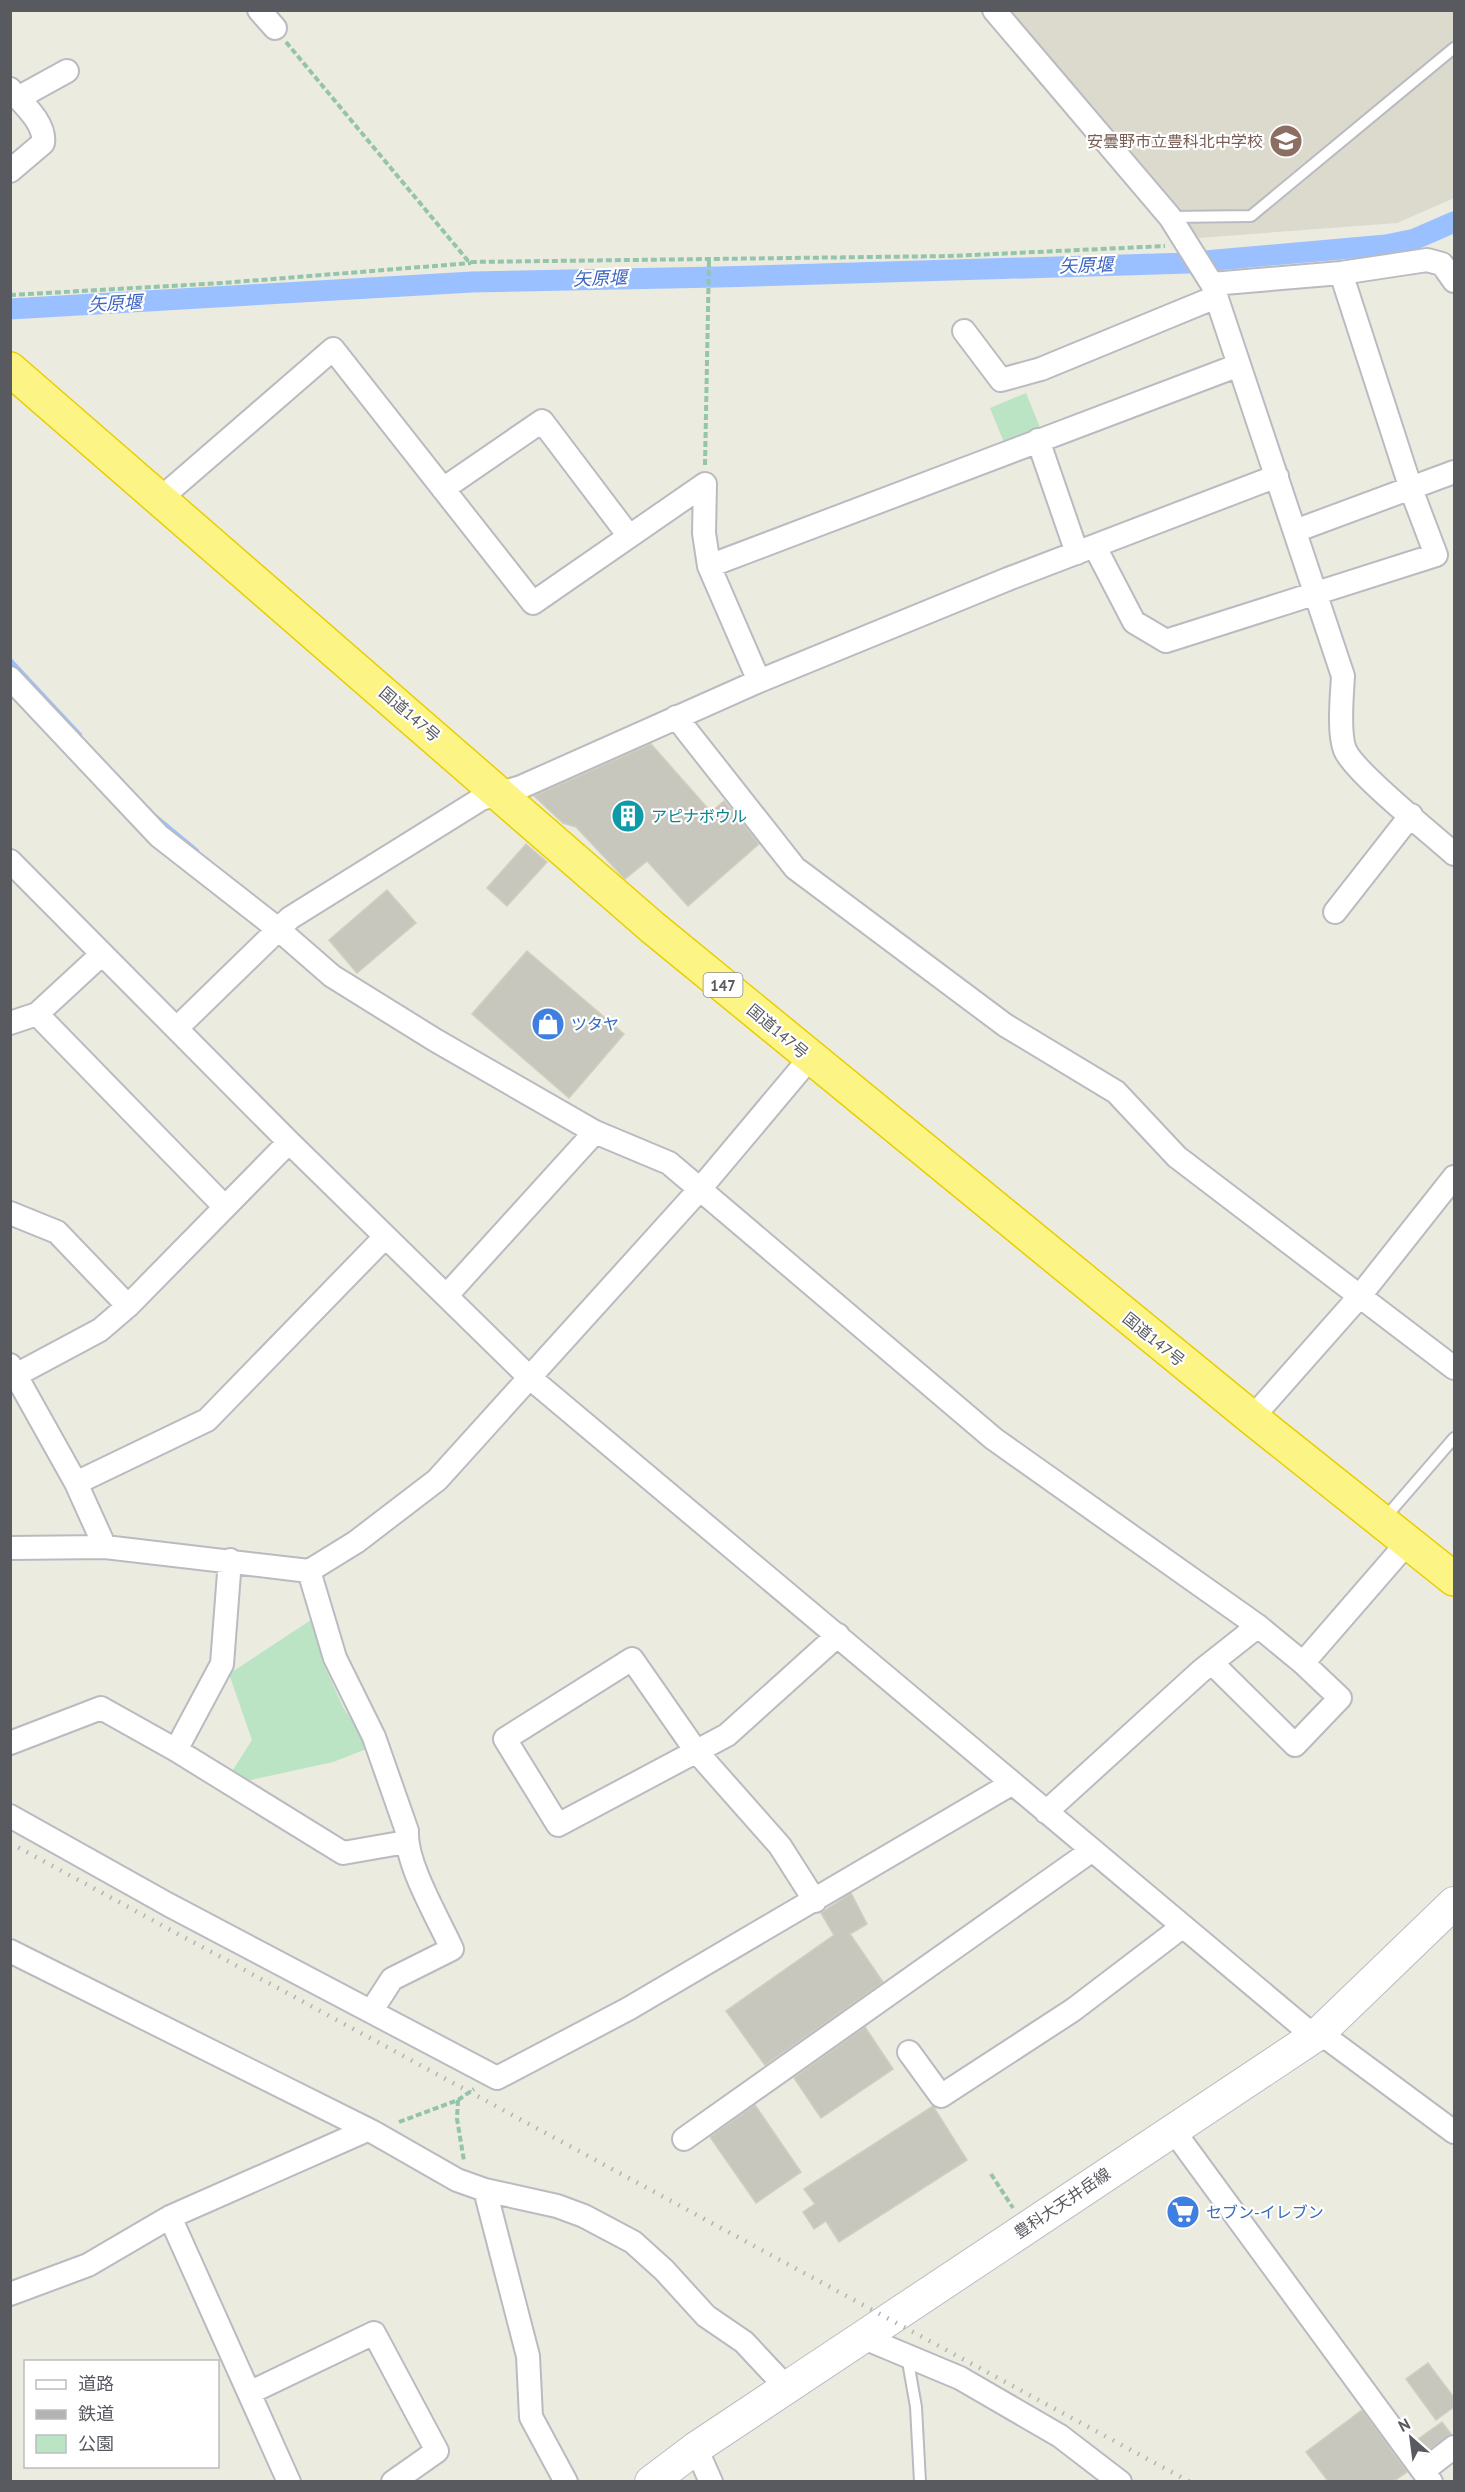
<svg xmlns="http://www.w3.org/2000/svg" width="1465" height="2492" font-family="'PT Sans','Noto Sans JP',sans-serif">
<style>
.education{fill:#dbdacd}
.green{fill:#bae4c3}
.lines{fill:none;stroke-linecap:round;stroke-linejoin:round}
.stream{stroke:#9bc0ff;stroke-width:6}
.canal{stroke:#9bc0ff;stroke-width:21}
.building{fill:#c8c7be;stroke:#d0cebd;stroke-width:1.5}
.lane-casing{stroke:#babbc1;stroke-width:14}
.street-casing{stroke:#babbc1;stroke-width:26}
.secondary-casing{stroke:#babcc3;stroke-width:34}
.highway-casing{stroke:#eace01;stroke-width:36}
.path{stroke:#94c4ab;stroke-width:4;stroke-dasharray:6 3;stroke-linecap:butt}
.lane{stroke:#fff;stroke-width:10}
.street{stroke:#fff;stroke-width:22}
.secondary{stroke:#fff;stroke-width:32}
.highway{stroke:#fcf585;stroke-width:33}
.rail{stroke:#b3b3b4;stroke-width:4.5;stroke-dasharray:1.5 8;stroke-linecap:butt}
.labels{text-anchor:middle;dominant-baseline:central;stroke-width:4.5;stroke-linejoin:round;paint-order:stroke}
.shield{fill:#fff;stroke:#8a8c90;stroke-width:1.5}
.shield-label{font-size:15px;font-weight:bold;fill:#585a60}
.education-label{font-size:16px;fill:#785e54;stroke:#fff;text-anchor:end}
.street-label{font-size:16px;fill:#585a60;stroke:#fff}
.culture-label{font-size:16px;fill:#0d838f;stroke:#fff;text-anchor:start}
.shop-label{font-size:16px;fill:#366cbe;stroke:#fff;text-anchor:start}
.water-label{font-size:18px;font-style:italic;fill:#3f65c1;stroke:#fff}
</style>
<rect width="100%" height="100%" fill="#ebebdf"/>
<path class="education" d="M1006 11H1454V198L1397 223 1199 238Z"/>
<path class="green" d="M1026 393 1041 430 1005 445 990 408Z
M314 1618 323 1663 343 1707 369 1748 333 1762 242 1782 231 1773 252 1740 229 1674Z"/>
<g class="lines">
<path class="stream" d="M10 661 79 735
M155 817 196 851"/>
<path class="canal" d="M1205 261 1386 245 1415 239 1454 222
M10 309 472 282 718 277 1190 263"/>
</g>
<path class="building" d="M651 744 711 812 724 801 759 844 688 906 647 861 625 879 576 827 563 823 534 796Z
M526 844 547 862 507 906 487 888Z
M387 890 416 923 357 973 329 940Z
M527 951 624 1034 569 1098 472 1014Z
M851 1893 867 1924 850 1934 883 1982 765 2065 726 2011 834 1935 821 1913Z
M865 2027 893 2069 821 2118 794 2078Z
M755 2105 801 2172 756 2203 710 2137Z
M933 2106 967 2160 839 2242 826 2221 814 2229 803 2212 815 2204 804 2189Z
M1428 2363 1455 2399V2406L1436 2420 1406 2379Z
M1362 2410 1407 2472 1394 2481H1328L1306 2452Z
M1442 2422 1451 2434 1426 2452 1417 2440Z"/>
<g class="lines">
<defs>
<path id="lane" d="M1170 217 1251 216 1454 48
M1384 1519 1454 1438
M907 2356 916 2407 920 2482"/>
<path id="street" d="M259 10 275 28
M994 10 1170 217 1212 284 1343 676C1342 695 1338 733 1345 750 1354 772 1432 834 1454 854
M10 89C22 103 46 123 43 143L10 171
M18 98 67 71
M1212 284 1341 273 1427 260 1442 264 1454 281
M964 331 1001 380 1041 369 1216 297
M1038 440 1077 553
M443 489 542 421 629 536
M161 498 333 349 533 603 705 484 704 533 709 566 759 681
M1295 531 1454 472
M1095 547 1134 622 1166 641 1436 555 1411 489 1341 273
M709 566 1239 365
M10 678 159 836 278 929 332 976 435 1040 595 1132 669 1163 994 1439 1258 1626 1303 1663 1340 1698 1295 1745 1212 1663
M676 717 795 868 1005 1025 1116 1092 1177 1157 1454 1368
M10 861 289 1142 529 1377 1303 2027 1331 2041 1454 2132
M1335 912 1411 815
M37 1014 225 1207
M10 1023 37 1014 102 954
M177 1028 290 918 481 799 521 787 759 681 1008 579 1277 476
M10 1213 57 1232 128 1306
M447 1295 595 1132
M10 1365 76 1483 105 1547
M16 1375 100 1330 128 1306 289 1142
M1252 1418 1359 1297 1454 1177
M76 1483 207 1420 385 1237
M10 1548 105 1547 309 1571 356 1542 437 1480 700 1189 810 1058
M309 1571 335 1658 374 1737 407 1831C405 1863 438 1918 452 1949L392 1979 372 2010
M1303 1663 1408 1542
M10 1743 101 1708 176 1750 343 1853 406 1842
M176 1750 222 1664 230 1560
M1046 1812 1201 1671 1258 1626
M10 1816 169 1905 497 2078 628 2009 1011 1784
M815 1901 780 1846 696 1751 632 1659 505 1739 558 1825 727 1735 838 1635
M10 1951 373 2132 457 2180 485 2190 557 2206 584 2216 633 2242 664 2270 706 2316 744 2342 787 2388
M909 2052 941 2096 1073 2010 1182 1927
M1173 2130 1431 2482
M684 2139 1091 1851
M485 2190 528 2356 531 2417 566 2482
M170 2217 289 2482
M10 2294 88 2265 170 2217 367 2130
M862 2337 960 2378 1060 2436 1120 2482
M249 2393 374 2333 437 2451 393 2482
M696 2448 711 2482
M1423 2471 1454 2447"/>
<path id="secondary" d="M651 2482 696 2448 1318 2034 1454 1903"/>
<path id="highway" d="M10 369 652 927 1252 1418 1454 1579"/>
</defs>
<use href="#lane" class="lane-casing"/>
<use href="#street" class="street-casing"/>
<use href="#secondary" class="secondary-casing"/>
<use href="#highway" class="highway-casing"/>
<path class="path" d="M286 42 469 262 951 256 1165 246
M10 295 223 283 471 263
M705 465 709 259
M458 2100 457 2119 464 2161
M399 2122 458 2100 474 2089
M991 2174 1013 2208"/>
<use href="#lane" class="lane"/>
<use href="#street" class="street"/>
<use href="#secondary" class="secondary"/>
<use href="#highway" class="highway"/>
<path class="rail" d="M10 1843 1190 2482"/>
</g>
<defs>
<symbol id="school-disc" viewBox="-11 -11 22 22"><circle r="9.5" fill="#8d6e63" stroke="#fff"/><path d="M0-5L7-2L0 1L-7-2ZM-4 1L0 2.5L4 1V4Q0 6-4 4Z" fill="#fff"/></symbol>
<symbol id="building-disc" viewBox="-11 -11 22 22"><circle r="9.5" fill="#0f9aa8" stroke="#fff"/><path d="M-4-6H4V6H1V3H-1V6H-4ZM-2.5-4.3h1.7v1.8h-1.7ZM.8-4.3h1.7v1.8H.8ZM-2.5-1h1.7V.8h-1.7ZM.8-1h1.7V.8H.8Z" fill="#fff"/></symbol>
<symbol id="shop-disc" viewBox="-11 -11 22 22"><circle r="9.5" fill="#3f7fe0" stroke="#fff"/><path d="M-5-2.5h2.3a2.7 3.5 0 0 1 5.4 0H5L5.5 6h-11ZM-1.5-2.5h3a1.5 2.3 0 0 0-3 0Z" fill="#fff"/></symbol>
<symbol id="supermarket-disc" viewBox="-11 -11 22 22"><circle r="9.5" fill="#3f7fe0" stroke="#fff"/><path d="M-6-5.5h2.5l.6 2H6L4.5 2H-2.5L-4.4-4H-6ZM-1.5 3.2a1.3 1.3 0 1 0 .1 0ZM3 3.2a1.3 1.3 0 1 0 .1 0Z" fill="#fff"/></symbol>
</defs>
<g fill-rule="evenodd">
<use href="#school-disc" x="1267" y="122" width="38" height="38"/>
<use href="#building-disc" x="609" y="797" width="38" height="38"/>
<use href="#shop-disc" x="529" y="1005" width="38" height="38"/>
<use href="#supermarket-disc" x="1164" y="2193" width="38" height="38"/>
</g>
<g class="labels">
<rect class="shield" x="703.5" y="973" width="39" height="24" rx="4.5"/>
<g class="shield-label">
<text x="723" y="985">147</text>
</g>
<g class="education-label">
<text x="1263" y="141">安曇野市立豊科北中学校</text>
</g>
<g class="street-label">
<text transform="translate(410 714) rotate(41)">国道147号</text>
<text transform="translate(778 1031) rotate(40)">国道147号</text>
<text transform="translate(1154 1339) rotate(39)">国道147号</text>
<text transform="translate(1062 2203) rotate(-34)">豊科大天井岳線</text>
</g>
<g class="culture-label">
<text x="651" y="816">アピナボウル</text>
</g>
<g class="shop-label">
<text x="571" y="1024">ツタヤ</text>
<text x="1206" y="2212">セブン-イレブン</text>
</g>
<g class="water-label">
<text transform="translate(1086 265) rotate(-2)">矢原堰</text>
<text transform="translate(600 278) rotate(-2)">矢原堰</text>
<text transform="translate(115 303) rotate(-3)">矢原堰</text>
</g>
</g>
<rect width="1465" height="2492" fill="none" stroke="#585a60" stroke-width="24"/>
<rect x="24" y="2360" width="195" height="108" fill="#ffffff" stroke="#bcbdbf" stroke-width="1.5"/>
<rect x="36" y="2380" width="30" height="9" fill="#ffffff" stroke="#bcbdbf" stroke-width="1.5"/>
<text x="78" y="2390" font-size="18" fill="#585a60">道路</text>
<rect x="36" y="2410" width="30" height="9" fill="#b3b3b4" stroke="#bcbdbf" stroke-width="1.5"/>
<text x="78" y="2420" font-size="18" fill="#585a60">鉄道</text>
<rect x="36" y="2435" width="30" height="18" fill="#bae4c3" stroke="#bcbdbf" stroke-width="1.5"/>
<text x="78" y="2450" font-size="18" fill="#585a60">公園</text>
<g transform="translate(1411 2438) rotate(332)" stroke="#ffffff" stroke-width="4.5" paint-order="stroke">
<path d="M0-4.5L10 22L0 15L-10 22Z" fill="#585a60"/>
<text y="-9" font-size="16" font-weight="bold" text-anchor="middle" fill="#585a60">N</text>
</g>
</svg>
